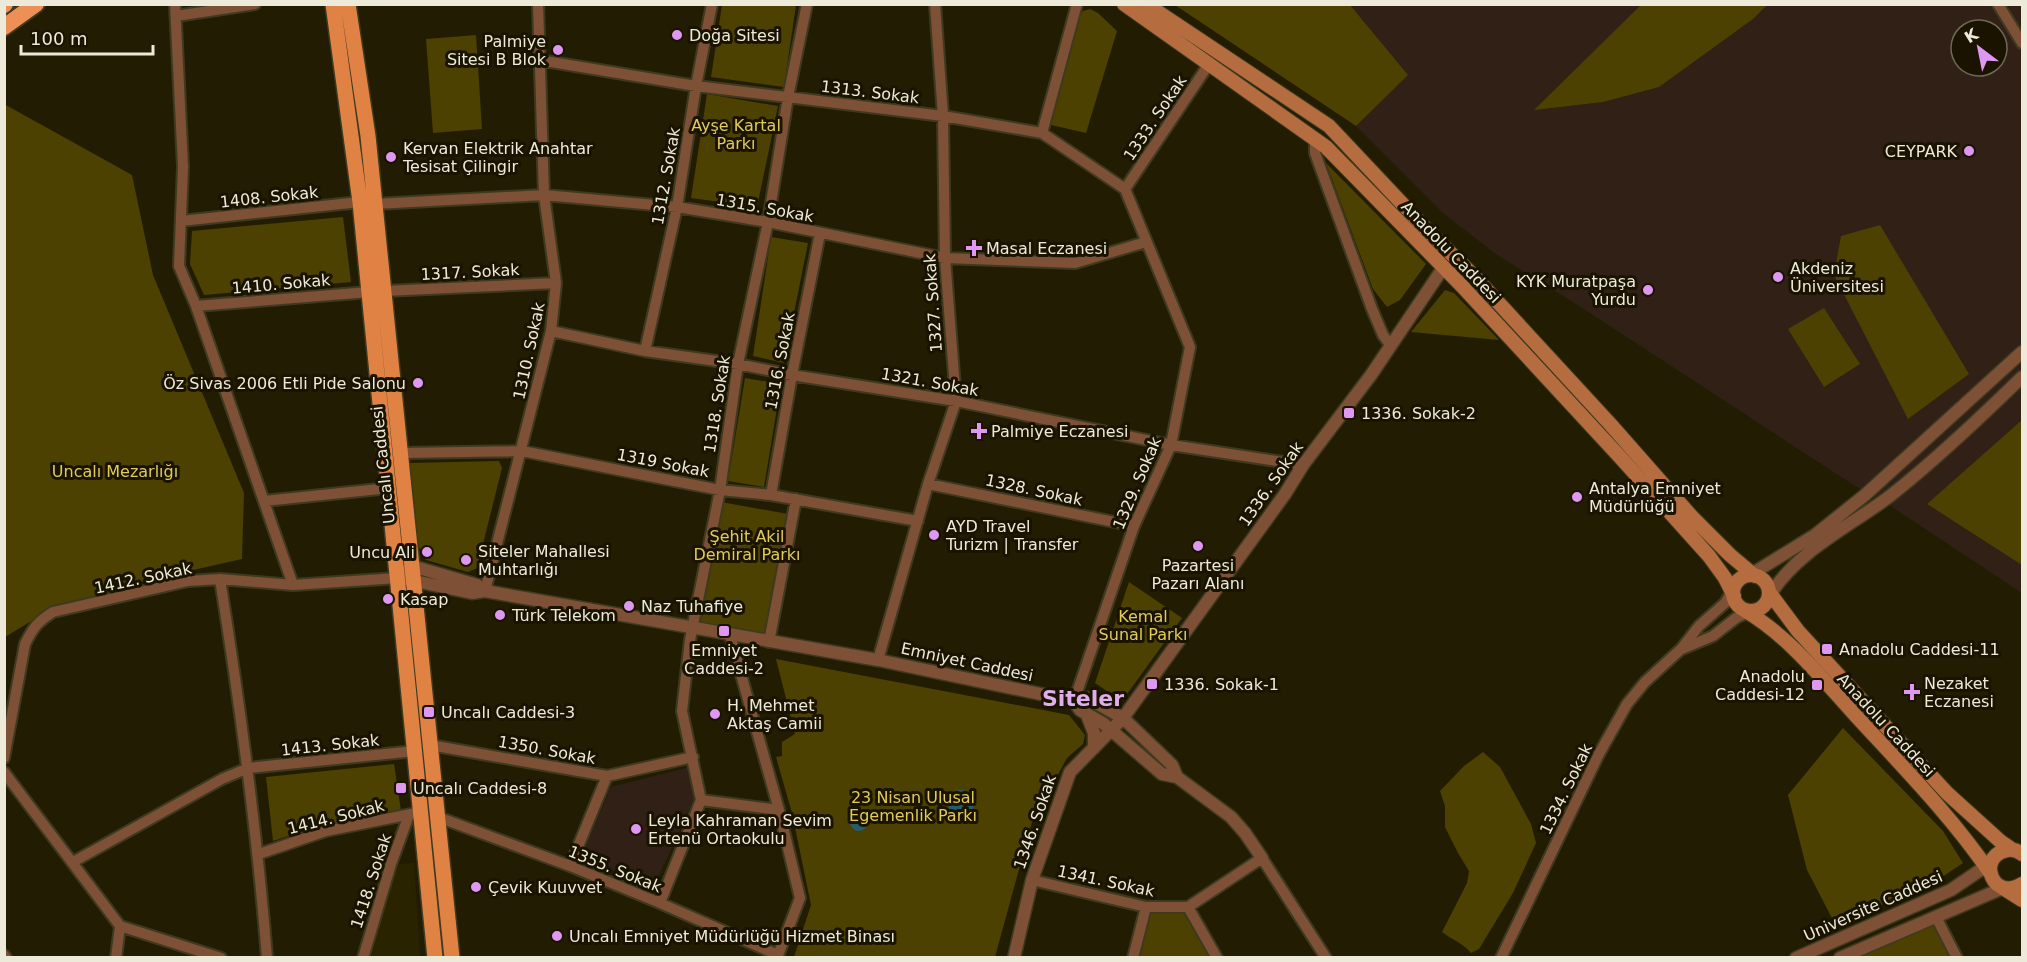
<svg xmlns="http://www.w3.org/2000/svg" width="2027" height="962" font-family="'DejaVu Sans',sans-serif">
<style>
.built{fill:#2a2300}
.education{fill:#302016;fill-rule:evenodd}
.green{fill:#4c4100}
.water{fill:#265d6c}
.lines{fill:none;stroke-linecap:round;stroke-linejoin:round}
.minor-casing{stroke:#3e3a20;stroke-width:14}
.tertiary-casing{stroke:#3e3a20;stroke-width:15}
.secondary-casing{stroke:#3e3a20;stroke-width:16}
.primary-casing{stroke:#3e3a20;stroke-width:18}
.trunk-casing{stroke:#3e3a20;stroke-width:20}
.minor{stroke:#7e5035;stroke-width:10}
.tertiary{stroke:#7e5035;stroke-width:12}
.secondary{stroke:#b56d3f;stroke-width:14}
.primary{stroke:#e18245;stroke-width:15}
.trunk{stroke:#ed9056;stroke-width:16}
.poi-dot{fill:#df98f2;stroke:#191300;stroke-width:2}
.labels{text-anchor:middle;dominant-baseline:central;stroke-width:6;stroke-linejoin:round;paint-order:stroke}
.poi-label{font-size:16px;fill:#edead9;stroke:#191300;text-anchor:start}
.street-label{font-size:16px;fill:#edead9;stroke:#191300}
.park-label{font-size:16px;fill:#e0cb5b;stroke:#191300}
.district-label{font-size:22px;font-weight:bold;fill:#dfaeec;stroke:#191300}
</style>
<rect width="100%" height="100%" fill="#221d02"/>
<path class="built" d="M414 863 420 957 371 958 395 864Z"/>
<path class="education" d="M1176 5H2022V593L1889 505 1855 486 1570 300 1497 255 1443 213 1356 126ZM1961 30H1997V66H1961Z
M687 768 694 800 654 886 580 859 611 787Z"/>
<path class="green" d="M1642 4 1767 5 1753 19 1659 87 1603 102 1534 110Z
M722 5H796L784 87 711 77Z
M1175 5H1350L1408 75 1356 126Z
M1090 9 1098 13 1117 31 1086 133 1051 125 1079 18 1083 11Z
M476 35 482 129 433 133 426 39Z
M707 94 778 106 757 207 691 198Z
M4 104 132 175 153 275 244 493 242 559 135 583 48 611 5 637Z
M1326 163 1426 264 1400 300 1387 307 1373 289Z
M343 217 351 282 204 295 190 264 192 231Z
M1880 225 1969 374 1908 419 1834 275 1841 236Z
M771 237 808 243 784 363 753 356Z
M1445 290 1454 293 1499 340 1411 332Z
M1824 308 1860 364 1824 387 1788 329Z
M745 378 781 384 764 487 728 481Z
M2022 420V565L1927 504Z
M499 461 502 468 477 568 468 572 426 560 418 545 409 463Z
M721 502 788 514 764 637 698 623Z
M1129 582 1182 618 1122 701 1095 683Z
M776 659 1069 715 1085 735 1083 744 1067 758 1032 822 995 957H794L811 905 792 813 776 757 782 756V742L795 734Z
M1843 728 1943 831 1963 863 1932 884 1835 924 1807 870 1788 795Z
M1483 752 1500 767 1531 824 1536 843 1513 893 1479 949 1471 953C1464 944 1451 939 1442 932L1467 883 1469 871 1458 853 1445 827V806L1440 791 1464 766Z
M394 764 401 811 325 824 273 841 266 777Z
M1185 912 1212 958H1139L1149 913Z
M1936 917 1957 958H1840Z"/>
<path class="water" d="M948 803a13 13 0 1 1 26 0a13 13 0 1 1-26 0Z
M850 822a9 9 0 1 1 18 0a9 9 0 1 1-18 0Z"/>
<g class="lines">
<defs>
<path id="minor" d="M175 4 183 167 179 266 196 306 293 585
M1998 4 2022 43
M176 16 255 4
M539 60 696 86 943 116 1042 133 1125 189 1190 347 1171 445 1134 526 1074 701
M1042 133 1077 4
M1318 140 1315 145V153L1372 309 1383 335 1391 346
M1125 189 1209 64
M375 204 544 195 677 207 768 222 945 258 1075 263 1146 242
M181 221 360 202
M384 291 556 283
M196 306 369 292
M551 331 645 351 738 364 792 375 956 401 1171 445 1303 465
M645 351 677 207 696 86 712 4
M401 453 522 451 720 490 771 495 918 521
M928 484 1134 526
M771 495 792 375 820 233
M264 501 389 488
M220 579C240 705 257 830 267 958
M485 591 551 331 556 283 544 195 538 4
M730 635 779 810 800 898 777 958
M769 642 796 499
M1682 649 1713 636 1736 618 1750 611
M878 660 928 484 956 401 945 258 943 116 935 4
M430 745 607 776 693 757
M4 758 25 644C33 628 37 622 53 612L188 581 220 579 293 585 398 578
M4 772 120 926 116 958
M701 800 779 810
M438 817 570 866 660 903 778 955
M259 854 326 831 421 812
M73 862 222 779 248 768 415 751
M570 866 607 776
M1032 880 1146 907H1188L1217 958
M660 903 701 800 682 711 690 640 720 490 738 364 768 222 788 97 807 4
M1188 907 1262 858 1326 958
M1936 917 1957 958
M120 926 221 958
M4 955 6 958
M363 958 391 864 409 815
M1133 958 1146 907
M1501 958 1599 754 1627 704 1645 682 1681 649 1699 626 1725 603 1733 590"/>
<path id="tertiary" d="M406 572 412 566 477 585 485 591
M1750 575 1815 535 1865 495 2022 352
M405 579 472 593 485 591 878 660 1074 701 1088 698 1123 718 1172 765 1177 777 1231 817 1245 833 1262 858
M1768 598C1795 552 1849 527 1890 496 1937 459 1979 419 2022 377
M1074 701 1080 710 1104 724 1162 774 1177 777
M1087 715 1094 733V748
M1014 958 1032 880 1070 772 1123 718 1285 494 1303 465 1371 375 1439 274 1446 269
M1796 958 1951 890 1992 862
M1840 958 2003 888"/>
<path id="secondary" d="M1124 4 1326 147 1462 286 1620 457 1709 556 1725 578 1734 596
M1146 4 1329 126 1426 229 1472 274 1611 425 1692 517 1730 555 1755 576
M1733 593a18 18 0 1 1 36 0a18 18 0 1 1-36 0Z
M1769 592 1798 631 1947 793 2000 841 2013 850
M1744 610C1789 636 1822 679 1857 717 1904 768 1952 817 1991 874
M2022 854C2017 850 2011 848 2004 851 1977 859 1993 902 2022 884
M2003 888 2022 900"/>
<path id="primary" d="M333 4 360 202 435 958
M348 4 368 136 452 958"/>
<path id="trunk" d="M4 5 5 4
M4 27 36 4"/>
</defs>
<use href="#minor" class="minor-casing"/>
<use href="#tertiary" class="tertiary-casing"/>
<use href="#secondary" class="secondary-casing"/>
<use href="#primary" class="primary-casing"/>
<use href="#trunk" class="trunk-casing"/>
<use href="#minor" class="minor"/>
<use href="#tertiary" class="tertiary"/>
<use href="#secondary" class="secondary"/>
<use href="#primary" class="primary"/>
<use href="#trunk" class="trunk"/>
</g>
<g class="poi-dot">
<circle cx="677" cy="35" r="6"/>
<circle cx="558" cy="50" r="6"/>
<circle cx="1969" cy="151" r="6"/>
<circle cx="391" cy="157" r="6"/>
<path d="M971 239h6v6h6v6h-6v6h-6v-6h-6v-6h6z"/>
<circle cx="1778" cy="277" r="6"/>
<circle cx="1648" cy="290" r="6"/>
<circle cx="418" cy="383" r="6"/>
<rect x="1343" y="407" width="12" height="12" rx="3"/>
<path d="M976 422h6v6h6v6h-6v6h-6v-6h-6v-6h6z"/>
<circle cx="1577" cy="497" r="6"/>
<circle cx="934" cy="535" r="6"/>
<circle cx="1198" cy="546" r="6"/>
<circle cx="427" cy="552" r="6"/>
<circle cx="466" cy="560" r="6"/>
<circle cx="388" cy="599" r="6"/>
<circle cx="629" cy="606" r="6"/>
<circle cx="500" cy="615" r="6"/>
<rect x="718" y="625" width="12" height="12" rx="3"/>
<rect x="1821" y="643" width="12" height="12" rx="3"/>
<rect x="1146" y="678" width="12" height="12" rx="3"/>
<rect x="1811" y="679" width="12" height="12" rx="3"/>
<path d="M1909 683h6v6h6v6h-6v6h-6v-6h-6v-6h6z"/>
<rect x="423" y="706" width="12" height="12" rx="3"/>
<circle cx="715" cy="714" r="6"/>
<rect x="395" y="782" width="12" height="12" rx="3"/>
<circle cx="636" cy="829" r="6"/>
<circle cx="476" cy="887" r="6"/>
<circle cx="557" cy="936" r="6"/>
</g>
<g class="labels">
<g class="poi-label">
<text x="689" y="35">Doğa Sitesi</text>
<text x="546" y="41" text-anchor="end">Palmiye<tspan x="546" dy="18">Sitesi B Blok</tspan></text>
<text x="403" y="148">Kervan Elektrik Anahtar<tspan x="403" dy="18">Tesisat Çilingir</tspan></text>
<text x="1957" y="151" text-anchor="end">CEYPARK</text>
<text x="986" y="248">Masal Eczanesi</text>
<text x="1790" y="268">Akdeniz<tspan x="1790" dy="18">Üniversitesi</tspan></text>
<text x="1636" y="281" text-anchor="end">KYK Muratpaşa<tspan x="1636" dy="18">Yurdu</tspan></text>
<text x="406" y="383" text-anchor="end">Öz Sivas 2006 Etli Pide Salonu</text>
<text x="1361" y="413">1336. Sokak-2</text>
<text x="991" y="431">Palmiye Eczanesi</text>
<text x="1589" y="488">Antalya Emniyet<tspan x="1589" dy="18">Müdürlüğü</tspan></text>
<text x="946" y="526">AYD Travel<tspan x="946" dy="18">Turizm | Transfer</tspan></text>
<text x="478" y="551">Siteler Mahallesi<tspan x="478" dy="18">Muhtarlığı</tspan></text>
<text x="415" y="552" text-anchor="end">Uncu Ali</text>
<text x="1198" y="565" text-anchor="middle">Pazartesi<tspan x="1198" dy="18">Pazarı Alanı</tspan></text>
<text x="400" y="599">Kasap</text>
<text x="641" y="606">Naz Tuhafiye</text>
<text x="512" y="615">Türk Telekom</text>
<text x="1839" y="649">Anadolu Caddesi-11</text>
<text x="724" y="650" text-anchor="middle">Emniyet<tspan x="724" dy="18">Caddesi-2</tspan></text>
<text x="1805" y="676" text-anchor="end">Anadolu<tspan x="1805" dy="18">Caddesi-12</tspan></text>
<text x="1924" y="683">Nezaket<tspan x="1924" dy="18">Eczanesi</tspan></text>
<text x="1164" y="684">1336. Sokak-1</text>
<text x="727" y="705">H. Mehmet<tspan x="727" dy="18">Aktaş Camii</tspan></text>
<text x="441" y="712">Uncalı Caddesi-3</text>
<text x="413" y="788">Uncalı Caddesi-8</text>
<text x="648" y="820">Leyla Kahraman Sevim<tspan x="648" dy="18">Ertenü Ortaokulu</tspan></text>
<text x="488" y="887">Çevik Kuuvvet</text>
<text x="569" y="936">Uncalı Emniyet Müdürlüğü Hizmet Binası</text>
</g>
<g class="street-label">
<text transform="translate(870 92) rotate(7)">1313. Sokak</text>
<text transform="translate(1155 118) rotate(-56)">1333. Sokak</text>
<text transform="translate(666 176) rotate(-80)">1312. Sokak</text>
<text transform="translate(269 197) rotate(-6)">1408. Sokak</text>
<text transform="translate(765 208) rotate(10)">1315. Sokak</text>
<text transform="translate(1451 252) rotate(46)">Anadolu Caddesi</text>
<text transform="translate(470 272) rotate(-3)">1317. Sokak</text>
<text transform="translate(281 284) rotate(-5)">1410. Sokak</text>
<text transform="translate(933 303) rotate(-94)">1327. Sokak</text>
<text transform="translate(529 351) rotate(-78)">1310. Sokak</text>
<text transform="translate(780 361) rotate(-79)">1316. Sokak</text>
<text transform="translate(930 382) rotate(10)">1321. Sokak</text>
<text transform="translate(717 404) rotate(-81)">1318. Sokak</text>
<text transform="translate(663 463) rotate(11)">1319 Sokak</text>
<text transform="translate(383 465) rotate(-96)">Uncalı Caddesi</text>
<text transform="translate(1137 483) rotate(-67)">1329. Sokak</text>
<text transform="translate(1271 484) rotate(-55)">1336. Sokak</text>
<text transform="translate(1034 490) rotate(12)">1328. Sokak</text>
<text transform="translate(143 578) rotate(-12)">1412. Sokak</text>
<text transform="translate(967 662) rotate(12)">Emniyet Caddesi</text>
<text transform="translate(1886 725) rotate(47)">Anadolu Caddesi</text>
<text transform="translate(330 745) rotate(-6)">1413. Sokak</text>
<text transform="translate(547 750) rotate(10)">1350. Sokak</text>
<text transform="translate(1566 789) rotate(-64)">1334. Sokak</text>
<text transform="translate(336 817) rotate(-14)">1414. Sokak</text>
<text transform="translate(1035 822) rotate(-71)">1346. Sokak</text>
<text transform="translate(615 869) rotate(22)">1355. Sokak</text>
<text transform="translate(371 881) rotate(-72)">1418. Sokak</text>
<text transform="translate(1106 881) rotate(12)">1341. Sokak</text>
<text transform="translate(1873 906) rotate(-24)">Universite Caddesi</text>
</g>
<g class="park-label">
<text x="736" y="125">Ayşe Kartal<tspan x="736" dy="18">Parkı</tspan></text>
<text x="115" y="471">Uncalı Mezarlığı</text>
<text x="747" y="536">Şehit Akil<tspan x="747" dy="18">Demiral Parkı</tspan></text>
<text x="1143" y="616">Kemal<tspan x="1143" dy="18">Sunal Parkı</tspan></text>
<text x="913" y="797">23 Nisan Ulusal<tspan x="913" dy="18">Egemenlik Parkı</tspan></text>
</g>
<g class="district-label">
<text x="1083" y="698">Siteler</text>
</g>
</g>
<rect width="2027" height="962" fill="none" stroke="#edead9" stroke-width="12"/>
<g transform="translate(1979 48) rotate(328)"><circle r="28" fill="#191300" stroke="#6e6957" stroke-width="1.5"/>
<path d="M0-4.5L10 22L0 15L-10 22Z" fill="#df98f2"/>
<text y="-9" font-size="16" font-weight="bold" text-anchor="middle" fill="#edead9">K</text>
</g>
<path d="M21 45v9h132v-9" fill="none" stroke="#edead9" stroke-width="3"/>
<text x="30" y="45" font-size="18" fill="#edead9" stroke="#191300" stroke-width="4.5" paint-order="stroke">100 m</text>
</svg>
